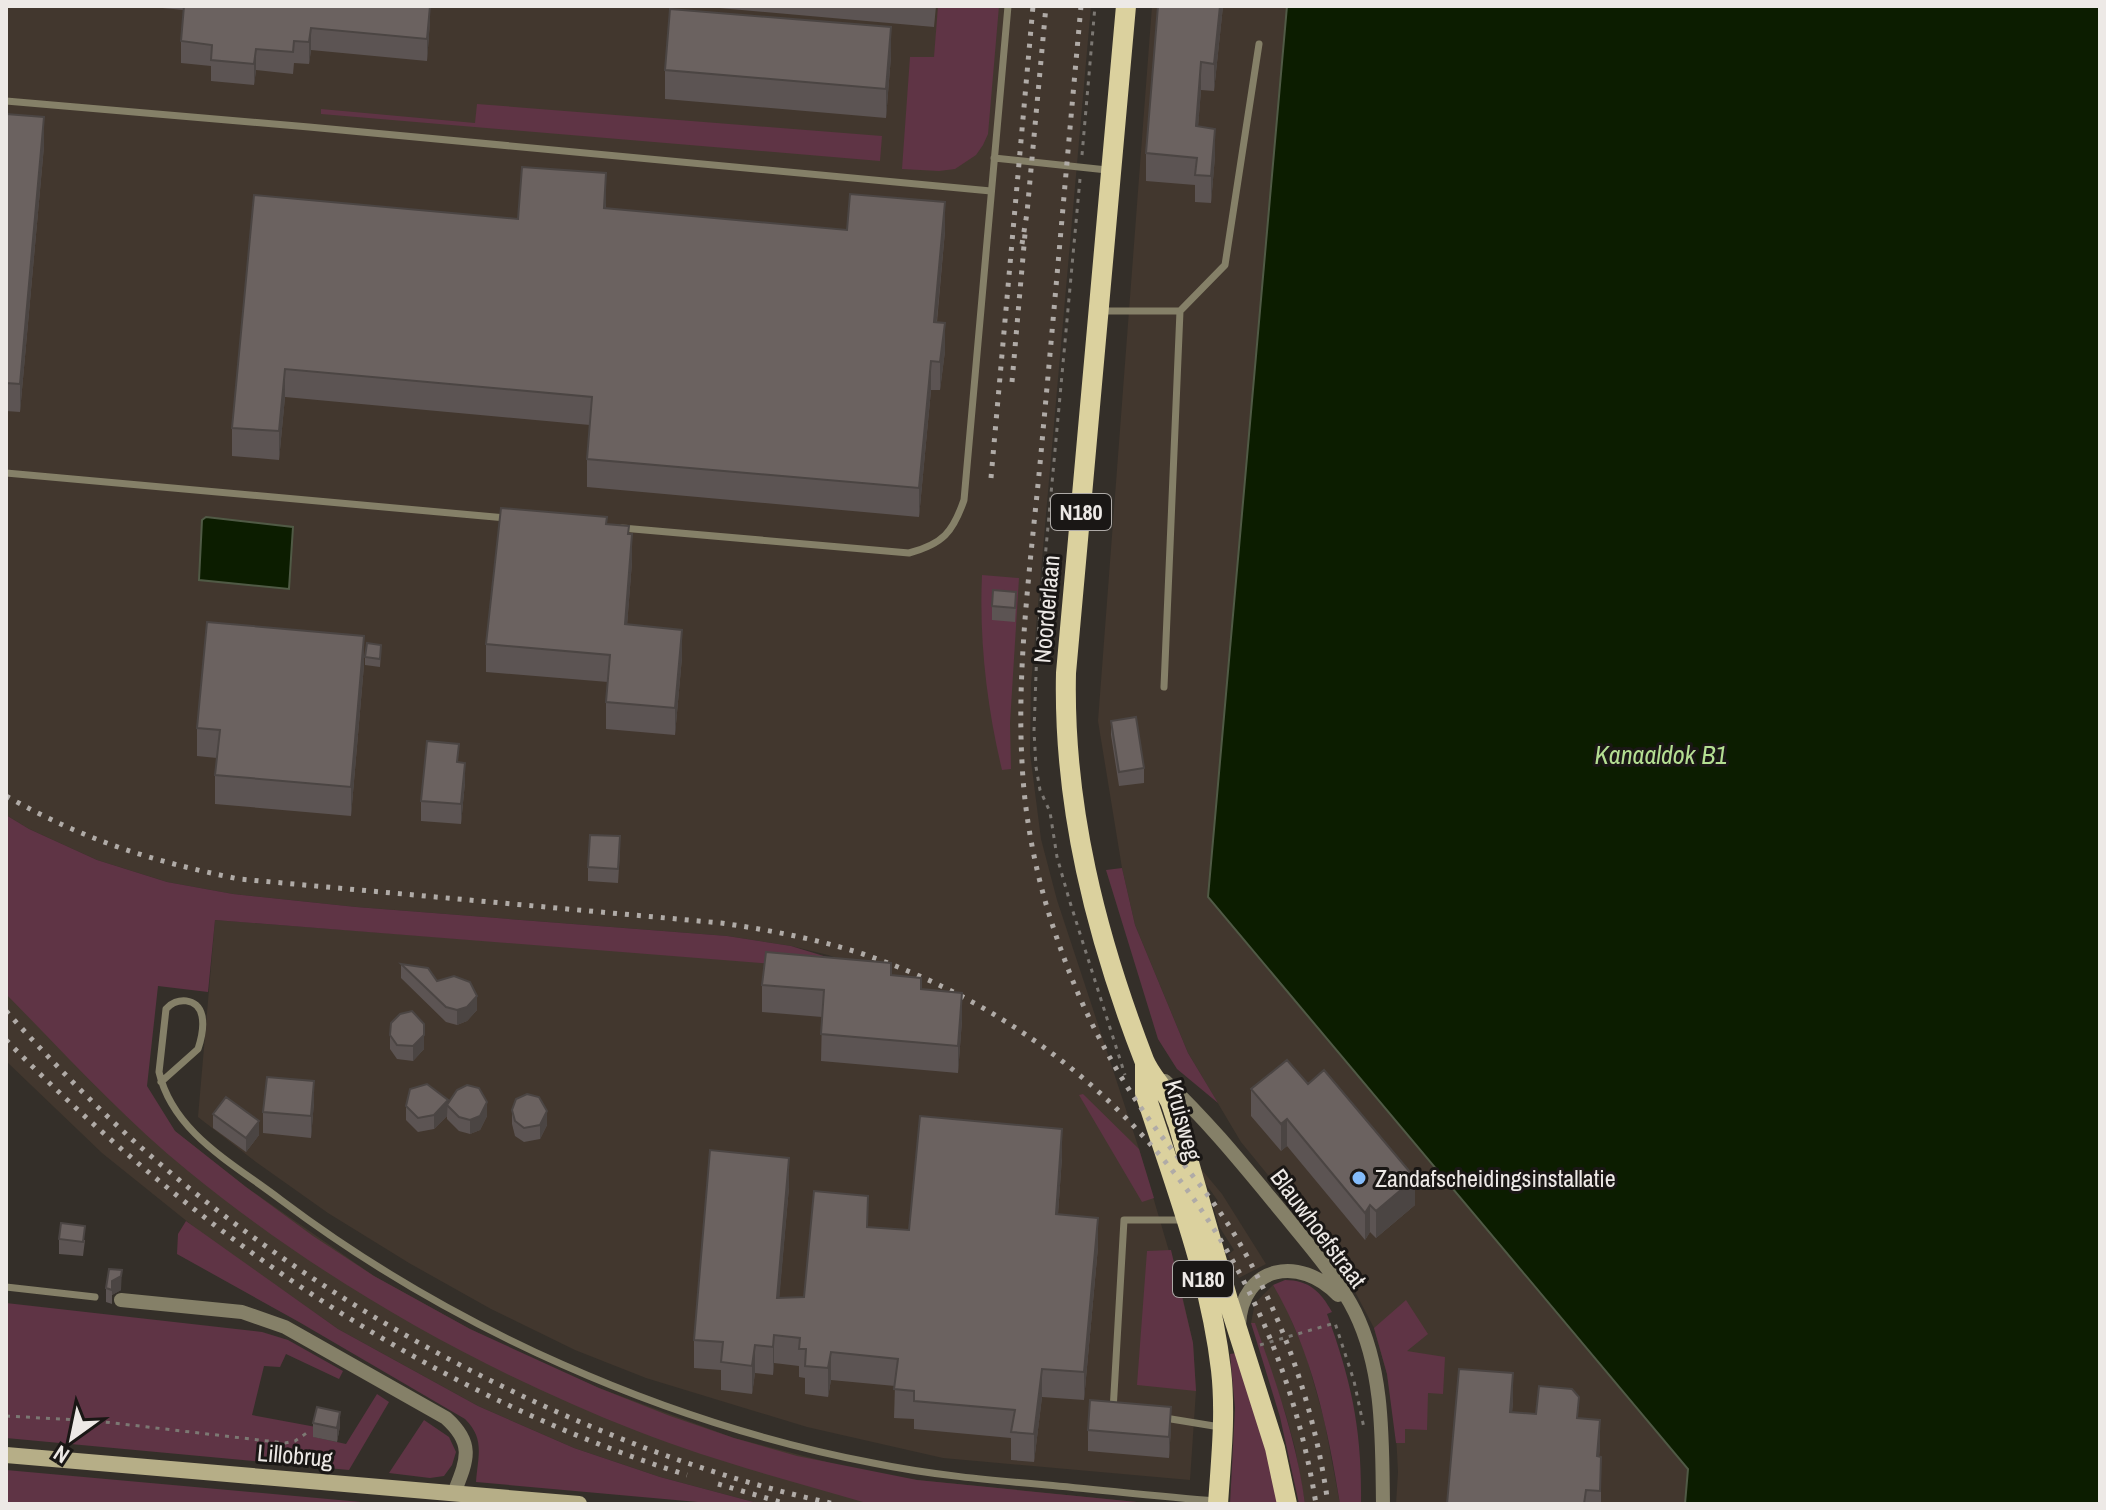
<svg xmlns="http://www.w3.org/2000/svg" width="2106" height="1510" font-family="'Archivo Narrow',sans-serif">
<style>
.built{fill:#42372e}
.green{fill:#5f3445}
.water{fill:#0c1d00;stroke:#505a45;stroke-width:2}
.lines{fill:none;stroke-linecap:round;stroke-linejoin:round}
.path{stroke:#7c7873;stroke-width:3;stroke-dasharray:4 6;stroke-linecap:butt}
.lane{stroke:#858068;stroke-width:7}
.street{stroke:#858068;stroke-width:14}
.secondary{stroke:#b6ae87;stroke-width:16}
.primary{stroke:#dbd19e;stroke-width:20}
.rail{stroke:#b0aba7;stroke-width:5;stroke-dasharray:4 8;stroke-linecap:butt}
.wall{fill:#5c5453}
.shaded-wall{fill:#4b4543}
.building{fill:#6b6260;stroke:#4b4543;stroke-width:2}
.poi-dot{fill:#84bcfb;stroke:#1a1715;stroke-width:3}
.labels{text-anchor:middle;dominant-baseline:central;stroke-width:6;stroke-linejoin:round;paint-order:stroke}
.shield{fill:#1a1715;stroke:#aeaaa7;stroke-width:2}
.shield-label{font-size:22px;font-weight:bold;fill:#ede9e6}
.street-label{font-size:24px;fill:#ede9e6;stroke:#1a1715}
.poi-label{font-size:24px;fill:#ede9e6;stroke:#1a1715;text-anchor:start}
.water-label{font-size:26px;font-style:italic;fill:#b4de92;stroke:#1a1715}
</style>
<rect width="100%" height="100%" fill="#342f29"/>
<path class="built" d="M6 6H1091L1031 684 1030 753 1041 839 1057 900 1139 1149 1183 1299 1193 1343 1196 1391 1190 1480 943 1458 807 1427 646 1378 575 1350 491 1309 409 1263 328 1213 256 1162 198 1117 215 920 872 970 828 955 791 946 727 936 356 907 233 894 167 882 97 860 29 829 6 815Z
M1152 6H1287L1208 897 1688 1469 1685 1504H1396L1398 1472 1396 1434 1387 1374 1374 1328 1351 1284 1329 1250 1241 1142 1188 1053 1135 925 1122 868 1098 721Z
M6 957 175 1131 246 1187 374 1276 470 1329 534 1360 599 1388 734 1438 858 1470 917 1480 1157 1504H761L660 1477 574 1448 478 1406 338 1329 204 1235 102 1153 6 1061Z
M1197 1164 1222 1194 1266 1264 1239 1278 1228 1255 1234 1250 1220 1228 1213 1206 1218 1201 1203 1180Z
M1273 1285 1284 1303 1306 1355 1324 1419 1340 1504H1305L1295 1448 1286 1415 1255 1324 1251 1323 1255 1303Z"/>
<path class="green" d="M938 6H999L988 134 983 145 976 155 955 169 939 171 902 169 910 57H934Z
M477 104 882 136 880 161 321 114V109L475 123Z
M982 575 1019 578 1010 723 1011 769 1002 770C987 707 979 640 982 575Z
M6 815 29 829 97 860 167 882 233 894 356 907 727 936 791 946 876 972 215 920 208 992 158 986 147 1086 175 1131 246 1187 313 1236 374 1276 470 1329 599 1388 670 1416 734 1438 797 1456 917 1480 1157 1504H875L863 1502C787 1480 711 1460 637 1431 476 1368 323 1281 188 1171 123 1118 65 1054 6 994Z
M1122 868 1135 925 1188 1053 1218 1103 1177 1069 1158 1039 1106 870Z
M1083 1094 1139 1149 1154 1198 1142 1202 1079 1095Z
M186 1221 338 1329 478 1406 574 1448 660 1477 761 1504H720L476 1482C478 1455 485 1439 465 1419L299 1322 177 1254 178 1234Z
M1171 1250 1193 1343 1196 1391 1137 1385 1147 1251Z
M1285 1280C1309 1280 1321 1292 1332 1312L1327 1314C1352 1383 1362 1430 1361 1504H1340C1328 1429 1312 1351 1273 1285Z
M1406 1300 1428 1334 1407 1351 1445 1357 1443 1394 1428 1393 1427 1430 1405 1429V1443H1396L1387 1374 1374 1328Z
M6 1303 262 1332 288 1340 343 1371 339 1379 286 1354 280 1367 264 1366 252 1415 316 1427 314 1437 346 1444 377 1394 389 1402 349 1470 6 1438Z
M1251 1323H1255C1276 1382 1297 1442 1305 1504H1299L1280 1417Z
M1237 1353 1255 1407 1280 1504H1230L1235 1408 1230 1354Z
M424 1420 449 1437 456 1452 452 1465 444 1476 430 1478 389 1473Z
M6 1470 383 1504H6Z"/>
<path class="water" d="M1287 6H2100V1504H1685L1688 1469 1208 897Z
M206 517 293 527 289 589 199 580 202 520Z"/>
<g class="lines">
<path class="path" d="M1082 155 1095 6
M1080 179 1037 646 1034 731 1036 767 1040 790 1050 812 1057 857 1069 899 1125 1075
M1260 1345 1335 1323 1354 1381 1364 1428
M6 1416 96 1421 285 1443 295 1441 308 1432"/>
<path class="lane" d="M6 101 309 127 991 191
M994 158 1107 170
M1101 311H1180L1164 687
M1180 311 1225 265 1259 44
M6 473 506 518
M622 528 909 553C943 544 953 532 964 500L1008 6
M161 1082 198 1049C201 1040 204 1026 202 1016 198 997 176 997 166 1009L159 1072C173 1133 234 1164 281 1200 451 1328 664 1423 873 1463 931 1475 989 1480 1047 1485 1103 1490 1160 1497 1216 1501
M6 1287 95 1297
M1113 1411 1124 1220H1183
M1165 1418 1220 1427"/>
<path class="street" d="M1165 1081C1210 1123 1248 1171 1287 1218 1311 1248 1338 1278 1355 1312 1384 1371 1382 1440 1383 1504
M121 1300 242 1312 285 1327 446 1418C475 1444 467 1460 454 1493
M1239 1325C1242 1265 1300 1255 1338 1295"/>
<path class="secondary" d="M6 1455 579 1504"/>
<path class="primary" d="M1126 6 1066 673C1063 806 1096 936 1144 1060 1150 1075 1163 1087 1170 1101 1173 1108 1175 1117 1178 1124L1228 1300 1275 1448 1287 1504
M1145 1064V1093C1174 1183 1210 1275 1221 1370 1226 1414 1221 1459 1218 1504"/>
<path class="rail" d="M1081 6C1068 148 1056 290 1043 431 1034 538 1016 656 1022 762 1025 828 1040 894 1063 955 1085 1017 1117 1076 1156 1129 1183 1165 1213 1198 1236 1237 1284 1319 1315 1409 1328 1504
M1022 244 1027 213 1046 6
M1012 382 1025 234
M991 478 1033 6
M6 796C84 840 151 861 239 879L721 923C769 930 817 939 863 954 1112 1039 1275 1247 1316 1504
M6 1011C44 1053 83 1094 124 1132 312 1305 585 1451 835 1504
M6 1040C195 1233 427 1394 687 1475
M718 1484 787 1504"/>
</g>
<path class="wall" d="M140 6H430V21L427 61 311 50 309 64 294 63 293 74 256 70 254 85 211 81V66L181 63V41L184 10Z
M697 6H936L934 27Z
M1223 6 1214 91 1201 90 1198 126 1215 156 1211 203 1195 202V185L1146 181V153Z
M891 56 886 118 665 99V70Z
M6 114 44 146 20 412 6 411Z
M254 195 518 219 606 202V208L847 230 945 231 937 322 945 351 940 390H931L919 517 587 487V459L590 425 285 397 279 460 232 456V428Z
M607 525 629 534 632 562 627 625 682 657 675 735 606 729V702L608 682 486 672V644Z
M992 606H1016L1015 622 992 620Z
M381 652 380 667 365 665V657Z
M364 665 351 816 215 804V775L217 758 197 756V728Z
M1111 721 1144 768V783L1119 786 1111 735Z
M459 762 465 782 461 824 421 821V801Z
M620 851 618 883 588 881V867Z
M401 964 437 981 477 1010 467 1021 457 1025 446 1022 401 978Z
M891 975 921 989 962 1020 958 1073 821 1061 822 1017 762 1012V985Z
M390 1035 424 1049 413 1061 397 1059 390 1049Z
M1251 1089 1415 1205 1376 1238 1370 1232 1365 1240 1287 1146 1281 1151 1251 1116Z
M314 1102 311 1138 263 1133V1112Z
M448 1103 487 1116 480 1130 470 1134 459 1131 447 1119V1116L434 1129 418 1132 406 1120V1106Z
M512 1110 547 1125 540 1139 524 1142 515 1136 512 1124Z
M213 1114 259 1135 246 1152 213 1128Z
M1062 1157 1058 1214 1098 1247 1084 1400 1042 1397 1034 1462 1011 1460V1438L914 1429V1419L894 1418 895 1386 831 1380 828 1397 805 1394V1378L799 1377V1366L774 1363 773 1375 755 1373 752 1394 721 1390V1370L694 1368V1340L789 1187 779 1298 804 1297 868 1227 909 1230Z
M59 1239 85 1240 83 1256 59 1254Z
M106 1288 121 1290 112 1295V1304L106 1302Z
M1513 1401 1512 1412 1579 1418 1600 1447 1599 1456 1601 1457V1504H1447Z
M313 1423 340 1426 337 1442 313 1437Z
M1171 1428 1169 1458 1088 1451V1430Z"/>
<path class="shaded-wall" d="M430 6V21L427 61V39Z
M1220 6H1223L1214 91V64Z
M891 27V56L886 118V89Z
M311 28V50L309 64V42Z
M256 49V70L254 85V64Z
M1201 62V90L1196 154V126Z
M44 117V146L20 412V384Z
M1215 129V156L1211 203V176Z
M606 173V202L604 236V208Z
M945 202V231L934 350V322Z
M945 323V351L940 390V362Z
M931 361V390L919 517V488Z
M285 369V397L279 460V431Z
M632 534V562L625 652V624Z
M682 630V657L675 735V708Z
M364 636V665L351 816V787Z
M465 763V782L461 824V804Z
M962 993V1020L958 1073V1046Z
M477 996V1010L467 1021 457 1025V1010Z
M424 1035V1049L413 1061V1046Z
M314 1081V1102L311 1138V1116Z
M448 1100 447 1116 434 1129V1115Z
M487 1102V1116L480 1130 470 1134V1120Z
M547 1111V1125L540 1139V1125Z
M1287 1119V1146L1281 1151V1124Z
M259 1121V1135L246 1152V1138Z
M1062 1129V1157L1056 1242V1214Z
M789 1158V1187L777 1326V1298Z
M1415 1178V1205L1376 1238V1211Z
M1370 1205V1232L1365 1240V1213Z
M1098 1218V1247L1084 1400V1372Z
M122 1270 121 1290 112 1295V1304V1281Z
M774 1335V1363L773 1375V1347Z
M755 1345V1373L752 1394V1366Z
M831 1352V1380L828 1397V1368Z
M1042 1369V1397L1034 1462V1434Z
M1513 1373V1401L1510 1439V1412Z
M1171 1407V1428L1169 1458V1437Z
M340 1412V1426L337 1442V1428Z
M1600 1420V1447L1597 1483V1456Z"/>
<path class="building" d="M184 6H430L427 39 311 28 309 42 294 41 293 52 256 49 254 64 211 60 212 45 181 41Z
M1158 6H1220L1214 64 1201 62 1196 126 1215 129 1211 176 1195 175 1197 158 1146 153Z
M670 9 891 27 886 89 665 70Z
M6 114 44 117 20 384 6 383Z
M522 167 606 173 604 208 847 230 850 194 945 202 934 322 945 323 940 362 931 361 919 488 587 459 592 397 285 369 279 431 232 428 254 195 518 219Z
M501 508 607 517 606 524 629 526 628 534H632L625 624 682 630 675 708 606 702 610 655 486 644Z
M993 590 1016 592 1015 608 992 606Z
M207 622 364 636 351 787 215 775 220 730 197 728Z
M367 643 381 645 380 659 365 657Z
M1136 717 1144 768 1119 772 1111 721Z
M427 741 459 744 457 762 465 763 461 804 421 801Z
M590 835 620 836 618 869 588 867Z
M766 952 891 963V975L921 978V989L962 993 958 1046 821 1034 824 990 762 985Z
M401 964 428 968 437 981 454 976 470 982 477 996 467 1007 457 1010 446 1007Z
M412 1011 424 1024V1035L413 1046 397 1045 390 1035 391 1023 400 1014Z
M1287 1060 1308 1084 1324 1070 1415 1178 1376 1211 1370 1205 1365 1213 1287 1119 1281 1124 1251 1089Z
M267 1077 314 1081 311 1116 263 1112Z
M427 1084 448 1100 434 1115 418 1118 406 1106 410 1089Z
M467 1085 479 1088 487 1102 480 1116 470 1120 459 1117 447 1105 457 1090Z
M527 1094 539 1097 547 1111 540 1125 524 1128 515 1121 512 1110 516 1099Z
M226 1097 259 1121 246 1138 213 1114Z
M920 1116 1062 1129 1056 1214 1098 1218 1084 1372 1042 1369 1034 1434 1011 1432 1015 1410 914 1401V1391L894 1389 898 1359 831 1352 828 1368 805 1366 806 1349H799L800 1338 774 1335 773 1347 755 1345 752 1366 721 1362 723 1342 694 1340 710 1150 789 1158 777 1298 804 1297 814 1191 868 1196 867 1227 909 1230Z
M61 1223 85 1226 83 1242 59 1239Z
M109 1269 122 1270 121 1276 112 1281V1290L106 1288Z
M1459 1369 1513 1373 1510 1412 1536 1414 1539 1386 1572 1389 1579 1397 1577 1418 1600 1420 1597 1456 1601 1457 1600 1491 1586 1490 1584 1504H1447Z
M1090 1400 1171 1407 1169 1437 1088 1430Z
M317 1407 340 1412 337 1428 313 1423Z"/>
<circle class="poi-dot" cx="1359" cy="1178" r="8"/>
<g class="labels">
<g class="shield">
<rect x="1051" y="494" width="60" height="36" rx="6"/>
<rect x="1173" y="1261" width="60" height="36" rx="6"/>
</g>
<g class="shield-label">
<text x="1081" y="512">N180</text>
<text x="1203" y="1279">N180</text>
</g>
<g class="street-label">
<text transform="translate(1046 609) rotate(-85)">Noorderlaan</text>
<text transform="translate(1184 1120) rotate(75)">Kruisweg</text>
<text transform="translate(1319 1228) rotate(53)">Blauwhoefstraat</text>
<text transform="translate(295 1455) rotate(5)">Lillobrug</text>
</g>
<g class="poi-label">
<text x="1375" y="1178">Zandafscheidingsinstallatie</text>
</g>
<g class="water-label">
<text x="1661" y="754">Kanaaldok B1</text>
</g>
</g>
<rect width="2106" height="1510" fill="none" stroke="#ede9e6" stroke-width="16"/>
<g transform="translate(72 1438) rotate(213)" stroke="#1a1715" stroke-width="6" paint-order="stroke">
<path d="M0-6L14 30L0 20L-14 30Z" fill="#ede9e6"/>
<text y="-12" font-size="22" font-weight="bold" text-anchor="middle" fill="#ede9e6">N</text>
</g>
</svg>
